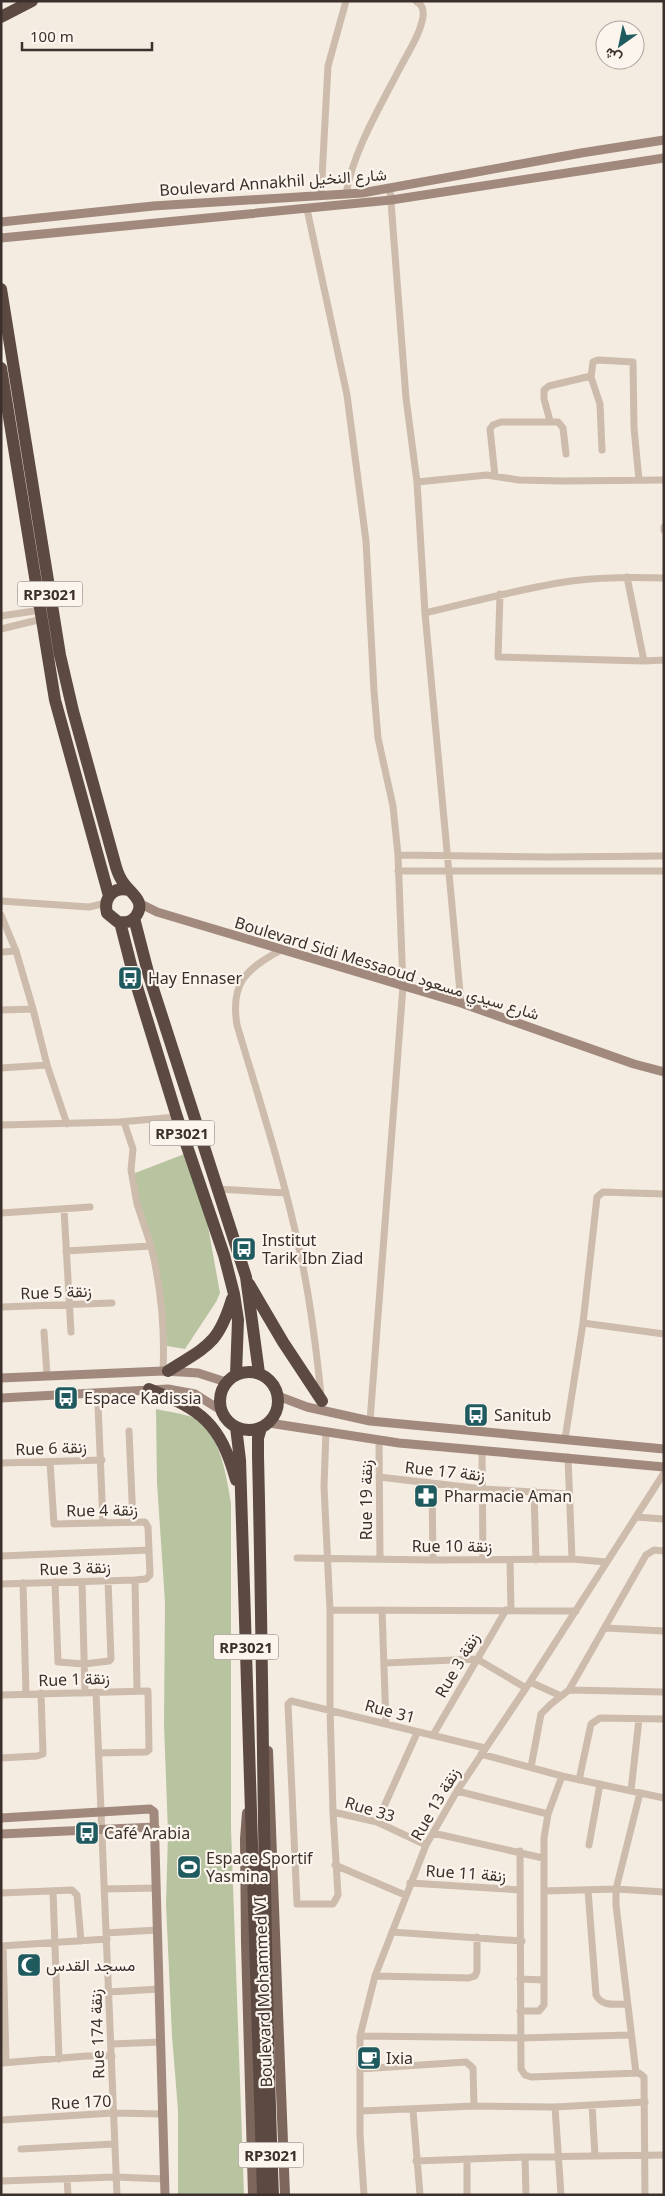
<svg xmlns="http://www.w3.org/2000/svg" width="665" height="2196" font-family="'Noto Sans',Vazirmatn,sans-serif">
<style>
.green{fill:#b8c4a0}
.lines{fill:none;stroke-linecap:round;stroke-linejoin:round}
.street{stroke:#cdbbac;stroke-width:7}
.secondary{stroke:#a18a7d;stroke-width:9}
.primary{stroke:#7d675c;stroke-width:10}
.highway{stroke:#5c4a42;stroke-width:12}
.labels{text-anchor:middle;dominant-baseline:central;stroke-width:4.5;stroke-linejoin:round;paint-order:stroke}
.shield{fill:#fbf5ee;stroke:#756b66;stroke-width:1}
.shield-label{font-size:15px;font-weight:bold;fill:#3b302b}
.street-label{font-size:16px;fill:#3b302b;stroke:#fbf5ee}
.poi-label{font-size:16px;fill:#3b302b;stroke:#fbf5ee;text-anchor:start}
</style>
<rect width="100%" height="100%" fill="#f4ebe1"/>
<path class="green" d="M187 1153 207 1221 220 1293 216 1302 185 1349 167 1346 160 1278 130 1175Z
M156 1409C167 1412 183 1413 194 1418 220 1431 227 1478 231 1504V1828L244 2195H178V2110L172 2036 166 1904 168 1833 164 1724 165 1602 157 1483Z"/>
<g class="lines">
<path class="street" d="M390 189 406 398 417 482 425 613 461 1003
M346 194C353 151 381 105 401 66 409 51 420 34 423 17 424 9 422 5 416 1
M321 196 328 66 346 1
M307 209 347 395 366 541 374 691 378 738 393 806 398 855 403 986 370 1421
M550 421 544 399V390L549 386 591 376
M602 450 600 404 591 377 593 362 598 360 633 362 634 428 639 480
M495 476 490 429 493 425 501 422H558L563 428 566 454
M417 482 487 475 519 480 562 481 664 480
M664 527V530
M627 577 644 661
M500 594 498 657 644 661 664 660
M425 613C473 602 522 588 571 581 602 577 633 577 664 578
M1 616 41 610
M1 629 42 619
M398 855 550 857 664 856
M398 871H664
M1 901 89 907 106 903
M1 915 16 951 33 1009 47 1065 67 1124
M281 950C246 969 230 983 237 1025 259 1099 283 1173 299 1248 310 1296 316 1346 321 1395
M1 952 16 951
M1 1010 33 1009
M1 1068 47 1065
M124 1122 133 1149 131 1170 137 1204 151 1246
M1 1125 119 1122 177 1117
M217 1189 286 1193
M64 1209 71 1332
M1 1213 90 1207
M66 1251 151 1246C161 1287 165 1329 163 1371
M1 1307 112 1303
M583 1323 664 1334
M44 1332 47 1375
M98 1405 103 1523
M129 1431 133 1522
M326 1431 324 1486 330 1610V1709L333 1812 338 1895 333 1904H297L288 1704 291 1701 485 1748
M565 1439 583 1323 597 1197 603 1192 664 1194
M379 1440 380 1559
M482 1450 483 1559
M568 1457 572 1559
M1 1463 102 1460
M379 1477 483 1489 568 1494
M432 1484 433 1560
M534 1491 536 1560
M636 1517 664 1519
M1 1556 149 1550
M297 1558 433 1560 572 1559 606 1562
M510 1560 511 1610
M135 1580 137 1690
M55 1582 58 1662 84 1664 109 1661 111 1659 108 1580
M82 1582 85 1693
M23 1583 26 1694
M1 1584 135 1580 146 1579 150 1575 148 1527 145 1522 54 1524 50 1462
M330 1610 576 1611
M382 1610 386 1724
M606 1628 664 1631
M385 1663 477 1659 526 1688
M530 1682 561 1696
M569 1690 664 1692
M96 1692 117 2195
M1 1695 148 1691 149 1750 146 1752 99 1753
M433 1735 506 1610
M481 1754 562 1776 664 1798
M1 1758 37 1756 43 1754 41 1693
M531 1767 541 1714 551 1704 569 1690 646 1555 654 1550 664 1551
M579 1780 591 1724 600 1718 664 1719
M457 1791 548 1814
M631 1791 639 1719
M333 1812 377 1822 426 1845
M377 1822 417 1733
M433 1833 543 1858
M589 1845 600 1784
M520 1851 521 2069 525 2075 531 2077 639 2073 644 2077 645 2195
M335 1865 405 1895
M410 1883 520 1890
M104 1889 157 1888
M588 1890 596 1995C602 2007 615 2004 627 2004
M53 1891 59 2059
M544 1891 616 1889 664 1892
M1 1893 72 1890 77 1895 81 1941
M392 1932 522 1941
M106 1933 157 1930
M1 1946 107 1939
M3 1946 6 2062
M375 1976 469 1978 475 1976 477 1971V1937
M520 1979 544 1980
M109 1992 159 1989
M520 2011H539L544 2005V1838L548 1814 562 1776
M361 2036 521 2038 630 2035
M111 2044 161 2042
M2 2063 86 2056H112
M360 2069 466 2062 473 2068 474 2106
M636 2073 616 1905V1889L640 1793
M592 2105 595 2156
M555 2107 561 2195
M413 2110 420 2195
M361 2111 474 2106 555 2107 645 2102
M1 2120 113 2113 163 2114
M21 2149 114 2144
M525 2157 526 2195
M467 2159V2195
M416 2161 525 2157 664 2155
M67 2179 68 2195
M1 2181 116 2177 165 2179
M364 2195 360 2135V2036L375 1976 426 1845 457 1791 530 1682 664 1473"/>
<path class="secondary" d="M1 222 153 206 362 193 581 153 664 140
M1 238 391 200 664 158
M139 903 157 912 461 1003 634 1064 664 1072
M1 1378 163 1371 198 1373 226 1382
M278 1396 307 1407 370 1421 664 1449
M1 1398 168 1389 195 1394 222 1411
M269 1423 399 1443 664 1467
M1 1818 150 1809 154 1812 165 2195
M1 1834 155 1827"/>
<path class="primary" d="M268 1751 285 2195
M247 1813 245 1839 246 1943 253 2195"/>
<path class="highway" d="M1 17 32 1
M1 289 60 655 73 711 116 867C118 874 121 880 125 885 132 894 146 902 136 916 132 922 125 923 118 922L107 913C103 898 114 886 129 890
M1 368 55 700 109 896
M134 918 149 976 246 1277 259 1373
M120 922 134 977 177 1117 224 1255 234 1294 238 1320 236 1375
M249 1284 283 1342 322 1401
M168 1371C207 1346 218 1345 232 1299
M220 1401a29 29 0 1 1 58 0a29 29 0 1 1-58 0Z
M149 1389C202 1410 220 1423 236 1480
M236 1427 240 1460 263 2195
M261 1428 258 1438V1456C264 1702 263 1949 273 2195"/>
</g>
<defs>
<symbol id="bus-square" viewBox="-11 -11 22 22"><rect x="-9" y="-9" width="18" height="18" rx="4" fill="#1f5a5e" stroke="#fbf5ee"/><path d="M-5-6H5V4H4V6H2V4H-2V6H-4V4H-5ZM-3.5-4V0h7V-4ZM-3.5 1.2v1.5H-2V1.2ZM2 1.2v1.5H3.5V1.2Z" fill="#fff"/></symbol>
<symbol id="pharmacy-square" viewBox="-11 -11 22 22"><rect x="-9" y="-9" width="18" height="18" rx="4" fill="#1f5a5e" stroke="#fbf5ee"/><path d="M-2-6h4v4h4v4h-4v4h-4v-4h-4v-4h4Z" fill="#fff"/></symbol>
<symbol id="stadium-square" viewBox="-11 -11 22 22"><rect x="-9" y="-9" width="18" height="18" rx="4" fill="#1f5a5e" stroke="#fbf5ee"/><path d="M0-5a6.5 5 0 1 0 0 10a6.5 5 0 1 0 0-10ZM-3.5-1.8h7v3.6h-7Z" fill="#fff"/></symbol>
<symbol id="mosque-square" viewBox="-11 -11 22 22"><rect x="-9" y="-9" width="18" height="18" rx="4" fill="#1f5a5e" stroke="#fbf5ee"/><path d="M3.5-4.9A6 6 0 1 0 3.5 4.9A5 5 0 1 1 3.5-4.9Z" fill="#fff"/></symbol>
<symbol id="cafe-square" viewBox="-11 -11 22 22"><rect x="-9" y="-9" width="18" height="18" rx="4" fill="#1f5a5e" stroke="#fbf5ee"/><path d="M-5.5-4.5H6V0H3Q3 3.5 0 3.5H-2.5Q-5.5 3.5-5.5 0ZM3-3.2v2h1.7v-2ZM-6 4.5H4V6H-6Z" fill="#fff"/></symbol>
</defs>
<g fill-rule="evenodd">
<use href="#bus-square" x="116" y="964" width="28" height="28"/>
<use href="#bus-square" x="230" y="1235" width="28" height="28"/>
<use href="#bus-square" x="52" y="1384" width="28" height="28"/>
<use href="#bus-square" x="462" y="1401" width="28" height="28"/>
<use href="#pharmacy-square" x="412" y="1482" width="28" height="28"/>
<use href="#bus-square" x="73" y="1819" width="28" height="28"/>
<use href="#stadium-square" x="175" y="1853" width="28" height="28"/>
<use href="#mosque-square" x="15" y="1951" width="28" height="28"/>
<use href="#cafe-square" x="355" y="2044" width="28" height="28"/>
</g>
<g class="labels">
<g class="shield">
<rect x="17.5" y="581.5" width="65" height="25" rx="4"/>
<rect x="149.5" y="1120.5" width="65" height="25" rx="4"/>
<rect x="213.5" y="1634.5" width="65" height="25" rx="4"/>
<rect x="238.5" y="2142.5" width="65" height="25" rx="4"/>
</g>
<g class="shield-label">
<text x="50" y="594">RP3021</text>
<text x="182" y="1133">RP3021</text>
<text x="246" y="1647">RP3021</text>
<text x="271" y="2155">RP3021</text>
</g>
<g class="street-label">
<text transform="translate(273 182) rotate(-4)">Boulevard Annakhil شارع النخيل</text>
<text transform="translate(387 968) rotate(17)">Boulevard Sidi Messaoud شارع سيدي مسعود</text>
<text transform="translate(56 1292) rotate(-2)">Rue 5 زنقة</text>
<text transform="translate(51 1448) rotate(-2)">Rue 6 زنقة</text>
<text transform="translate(445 1471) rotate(6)">Rue 17 زنقة</text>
<text transform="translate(366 1500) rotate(-90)">Rue 19 زنقة</text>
<text transform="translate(102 1510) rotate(-1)">Rue 4 زنقة</text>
<text x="452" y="1546">Rue 10 زنقة</text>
<text transform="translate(75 1568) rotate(-2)">Rue 3 زنقة</text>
<text transform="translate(457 1665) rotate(-60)">Rue 3 زنقة</text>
<text transform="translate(74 1679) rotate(-2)">Rue 1 زنقة</text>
<text transform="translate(390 1711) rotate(15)">Rue 31</text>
<text transform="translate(435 1804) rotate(-60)">Rue 13 زنقة</text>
<text transform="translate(370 1809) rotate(17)">Rue 33</text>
<text transform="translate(466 1873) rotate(4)">Rue 11 زنقة</text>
<text transform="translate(263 1992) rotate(-92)">Boulevard Mohammed VI</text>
<text transform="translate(97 2034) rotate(-92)">Rue 174 زنقة</text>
<text transform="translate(81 2102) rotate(-3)">Rue 170</text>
</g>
<g class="poi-label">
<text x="148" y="978">Hay Ennaser</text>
<text x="262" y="1240">Institut<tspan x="262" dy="18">Tarik Ibn Ziad</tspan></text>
<text x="84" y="1398">Espace Kadissia</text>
<text x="494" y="1415">Sanitub</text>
<text x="444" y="1496">Pharmacie Aman</text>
<text x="104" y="1833">Café Arabia</text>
<text x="206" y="1858">Espace Sportif<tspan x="206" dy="18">Yasmina</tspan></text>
<text x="46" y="1965">مسجد القدس</text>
<text x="386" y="2058">Ixia</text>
</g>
</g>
<rect width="665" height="2196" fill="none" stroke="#3b302b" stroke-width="5"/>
<g transform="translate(620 45) rotate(213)"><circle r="24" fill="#fbf5ee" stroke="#aea6a0"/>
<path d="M0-4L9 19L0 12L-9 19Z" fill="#1f5a5e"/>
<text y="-8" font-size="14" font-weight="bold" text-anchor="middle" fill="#3b302b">ش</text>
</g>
<path d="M22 42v8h130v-8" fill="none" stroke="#3b302b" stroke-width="2.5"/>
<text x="30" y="42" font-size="15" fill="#3b302b" stroke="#fbf5ee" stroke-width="4" paint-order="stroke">100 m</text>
</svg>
